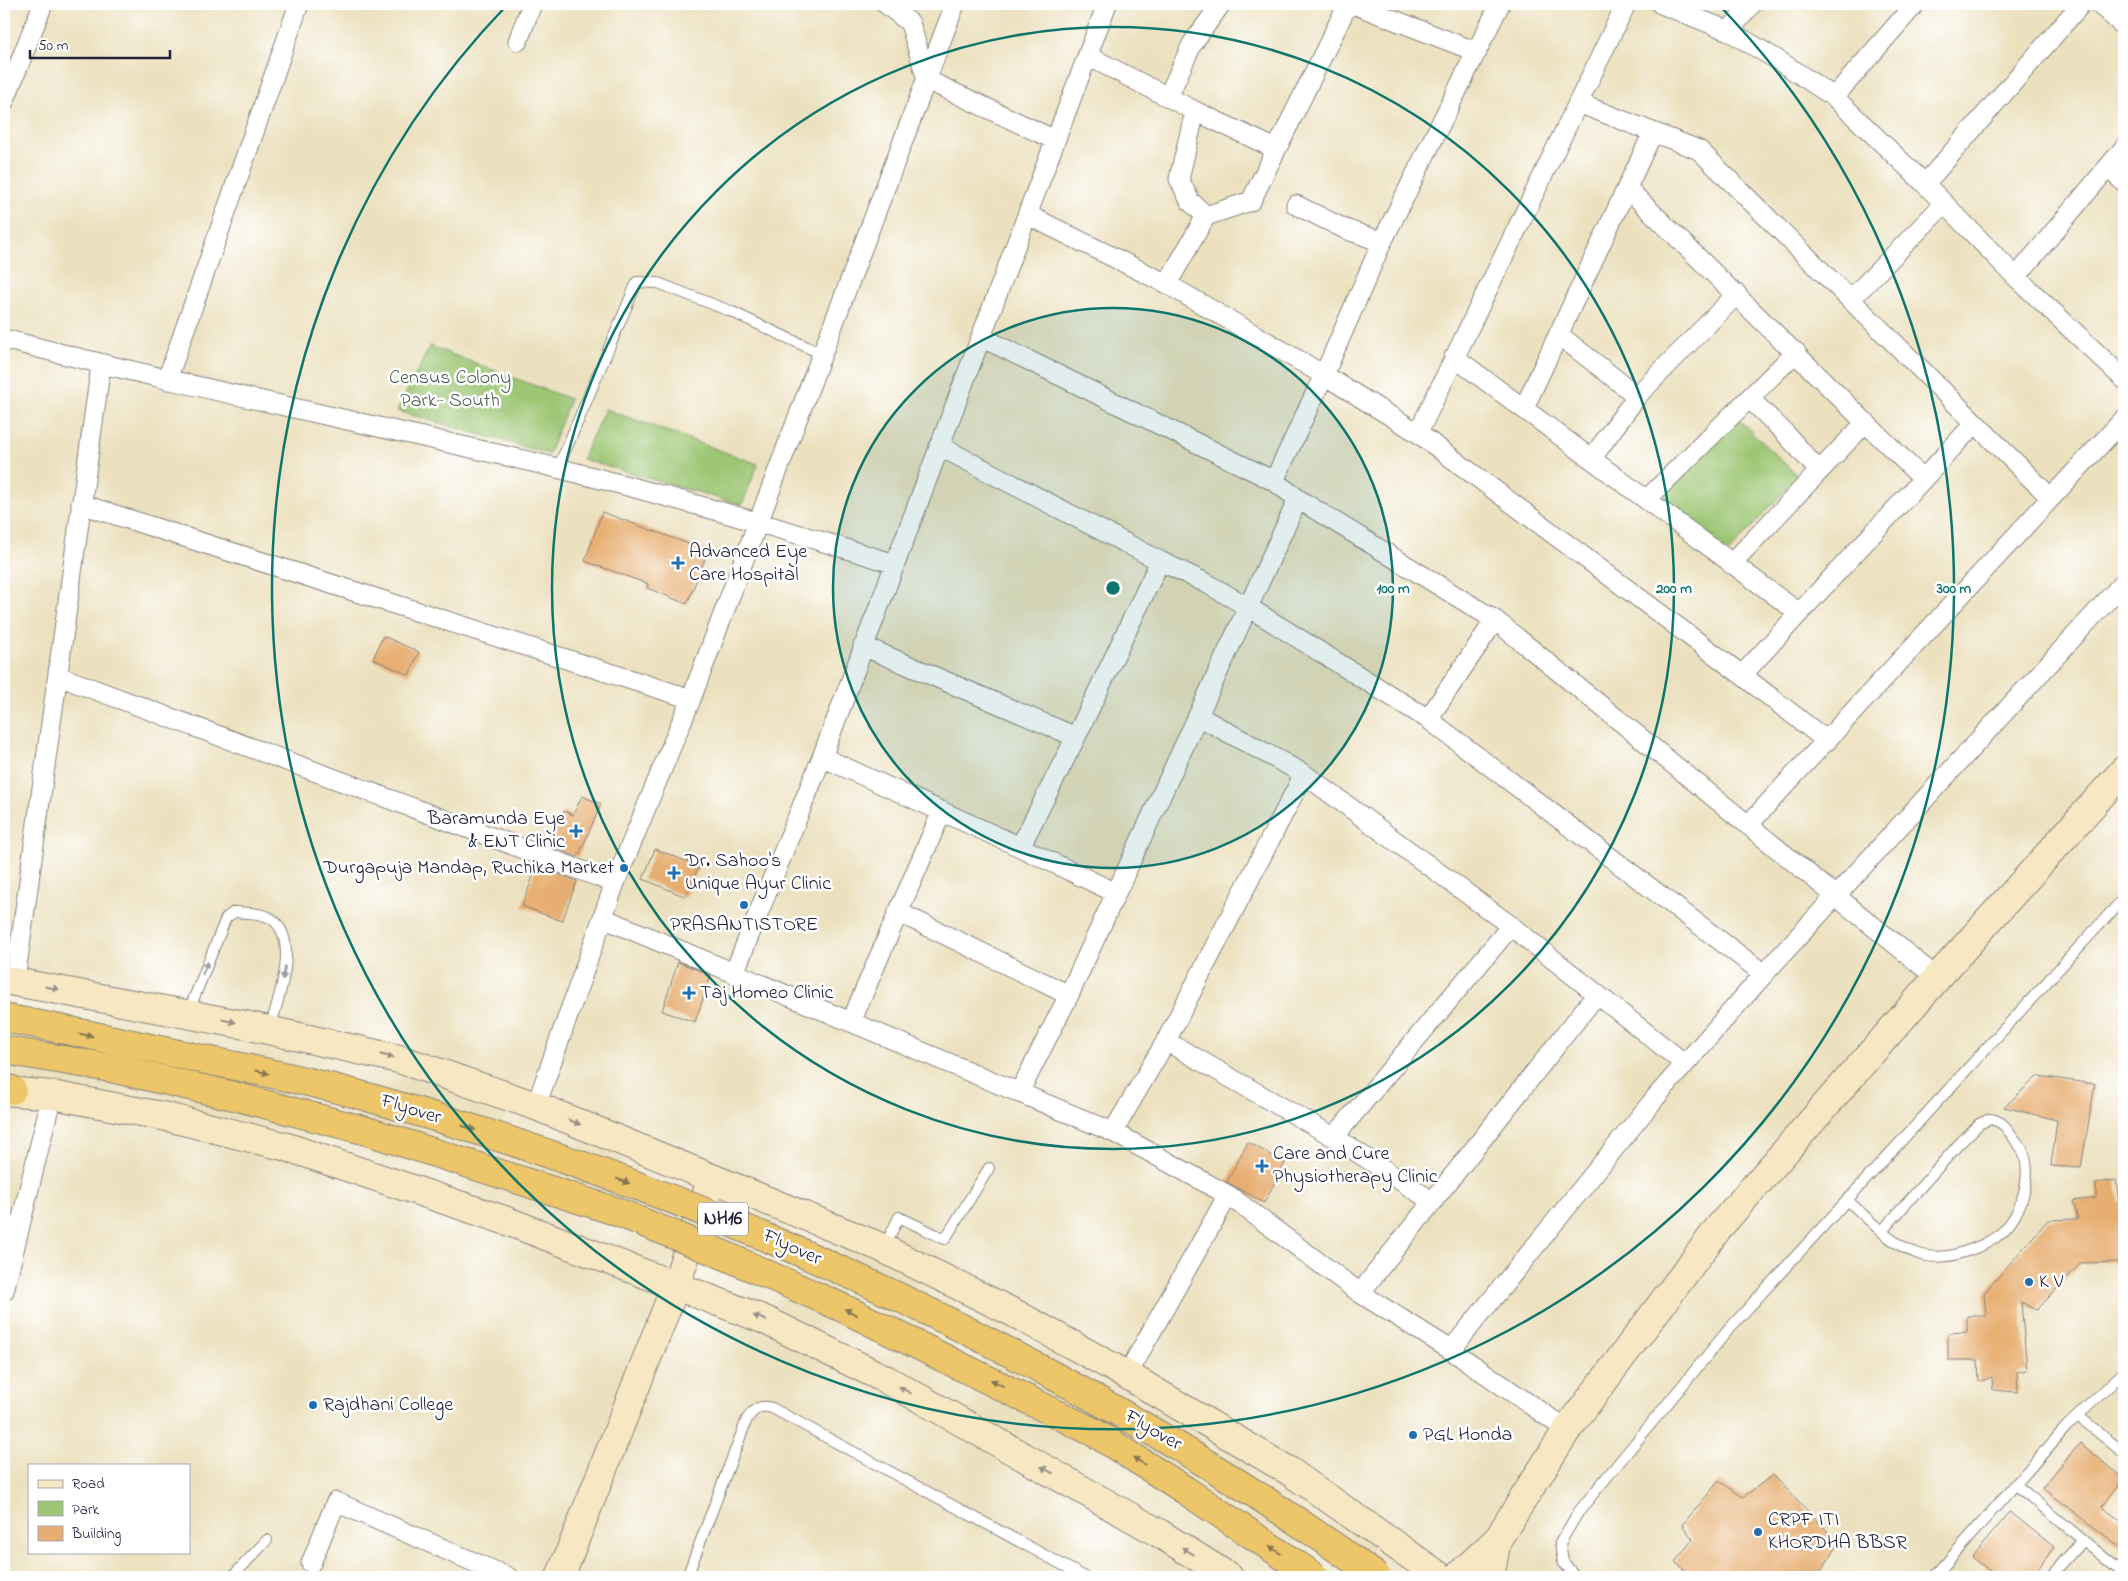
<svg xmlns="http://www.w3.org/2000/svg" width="2128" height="1581" font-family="'Indie Flower',sans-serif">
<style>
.green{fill:#9cc673;stroke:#5f7457}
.building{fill:#e7ae71}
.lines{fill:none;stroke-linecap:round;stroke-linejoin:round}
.lane-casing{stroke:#87827d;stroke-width:12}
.street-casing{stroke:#87827d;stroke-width:21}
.secondary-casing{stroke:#87827d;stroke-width:30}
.highway-casing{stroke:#87827d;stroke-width:30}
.lane{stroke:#fff;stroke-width:10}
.street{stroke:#fff;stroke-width:19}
.secondary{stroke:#f7e8c3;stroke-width:28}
.highway{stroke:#ecc669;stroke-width:28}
.highway-bridge-casing{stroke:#87827d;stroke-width:30;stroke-linecap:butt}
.highway-bridge{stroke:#ecc669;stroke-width:28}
.oneway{fill:#9c9ca7}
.oneway2{fill:#978f86}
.oneway3{fill:#877452}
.ring{fill:none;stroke:#0f766e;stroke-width:2.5}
.poi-dot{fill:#1f6fb2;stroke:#fff;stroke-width:2}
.labels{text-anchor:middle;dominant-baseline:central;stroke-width:5;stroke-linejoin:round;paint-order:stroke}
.shield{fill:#fff;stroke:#646476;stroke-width:1}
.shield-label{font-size:19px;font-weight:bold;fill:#22223b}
.park-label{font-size:20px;fill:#4d5b4f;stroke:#fff}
.poi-label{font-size:20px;fill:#22223b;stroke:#fff;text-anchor:start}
.street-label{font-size:20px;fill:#22223b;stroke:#fff}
.centre{fill:#0f766e;stroke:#fff;stroke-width:2.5}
.ring-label{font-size:15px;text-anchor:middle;font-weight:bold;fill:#0f766e;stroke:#fff;stroke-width:5;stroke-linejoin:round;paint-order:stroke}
</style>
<rect width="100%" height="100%" fill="#fff"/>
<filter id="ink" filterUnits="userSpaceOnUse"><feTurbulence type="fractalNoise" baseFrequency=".02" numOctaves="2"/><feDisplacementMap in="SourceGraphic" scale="10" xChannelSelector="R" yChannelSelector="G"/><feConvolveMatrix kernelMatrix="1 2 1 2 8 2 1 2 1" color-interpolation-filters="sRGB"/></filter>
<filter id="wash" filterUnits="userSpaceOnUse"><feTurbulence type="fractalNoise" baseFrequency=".0096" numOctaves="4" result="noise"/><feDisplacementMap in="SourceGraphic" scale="20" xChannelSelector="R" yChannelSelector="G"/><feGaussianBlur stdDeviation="1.12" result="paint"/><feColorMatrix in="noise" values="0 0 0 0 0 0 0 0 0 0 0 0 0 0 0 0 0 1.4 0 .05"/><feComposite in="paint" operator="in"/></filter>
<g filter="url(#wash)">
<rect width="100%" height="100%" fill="#ece1bf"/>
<path class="green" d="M430 346 570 399 549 454 397 411Z
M605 409 758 464 742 505 582 459Z
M1737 418 1798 476 1728 553 1661 499Z"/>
<g id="blocks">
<path class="building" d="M602 512 708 551 687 604 647 588 648 584 585 561Z
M383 636 419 652 409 675 373 659Z
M582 796 601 804 578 857 548 846 564 811 573 815Z
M655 849 699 866 686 897 643 879Z
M537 866 577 881 562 921 522 906Z
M678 962 711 975 695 1022 662 1011Z
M2038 1076 2095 1084 2081 1168 2051 1166 2057 1120 2004 1107Z
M1248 1142 1285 1163 1264 1203 1227 1182Z
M2116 1180 2119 1202H2124V1262L2081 1263 2037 1310 2021 1302 2027 1370 2017 1372 2018 1392 1993 1390 1992 1377 1979 1382 1978 1360H1948V1333L1967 1332V1316H1986L1984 1293 2048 1220 2078 1219 2073 1201 2096 1198V1183Z
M2080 1443 2124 1478 2102 1507 2124 1523V1550L2042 1488Z
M1773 1475 1839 1543 1817 1577H1692L1675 1562 1693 1539 1682 1525 1719 1481 1743 1497Z
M2010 1512 2054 1547 2032 1577H1998L1972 1557Z"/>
</g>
</g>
<g filter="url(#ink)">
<use href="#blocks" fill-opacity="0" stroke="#87827d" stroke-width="1"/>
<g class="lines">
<defs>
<path id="lane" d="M558 468 637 282 658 283 730 311 822 354
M188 1013 226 918 234 912C245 913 262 912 272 919 301 941 277 1001 270 1029
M1847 1200C1868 1218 1889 1243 1916 1253 1931 1259 1949 1257 1964 1252 1977 1248 1991 1242 2001 1233 2021 1216 2034 1174 2022 1149 2019 1145 2016 1141 2013 1137 2006 1127 2002 1121 1990 1119L1979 1124 1958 1145 1882 1231
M884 1248 899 1217 945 1239 989 1168
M2078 1416 2124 1453
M2015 1484 2124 1574
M232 1577 267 1540
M687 1577 747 1419C754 1409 760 1404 772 1408L1085 1577
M1576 1577 1563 1562 1560 1543 1579 1511 1729 1329 2124 898
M1934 1577 2067 1426 2124 1372
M2050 1577 2082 1541"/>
<path id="street" d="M886 4 910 23 927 80 1055 140
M1353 4 1477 52
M1661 4 1729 31 1781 62 1834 97 1925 184 2016 277 2124 379
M2099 4 2124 26
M1729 31 1752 4
M518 41 532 4
M1088 56 1195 111 1179 179 1190 201 1206 216
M1168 97 1192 44 1221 4
M1834 97 1915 4
M4 102 43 4
M1578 103 1699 150 2050 497
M1195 111 1276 149
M2108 168 2124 182
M1925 184 2081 4
M1627 188 1923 479
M1296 205 1345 229 1382 242
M1028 215 1167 284 1324 375 1418 433 1742 675 1827 741
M2016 277 2124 148
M1167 284 1206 216 1251 201 1348 4
M1850 300 1944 204
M1559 335 1637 396
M981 337 1274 481 1298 499 1495 620 1937 978
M4 339C187 387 373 424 557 468 671 496 783 529 895 564
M1454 357 1799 613
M167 380 299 4
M1749 398 1785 433 1819 471
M1524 408 1653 132
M1418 433 1626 4
M939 446 1160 561 1076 737 1020 847
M1592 458 1637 396 1737 294
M1274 481 1324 375 1382 242 1500 4
M1647 499 1796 352
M81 504 691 699
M1160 561 1206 583 1248 607 1428 719 1764 974
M1731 564 1866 422
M863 646 1076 737
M1742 675 1975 423
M58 676 615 883
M1198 716 1304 774 1511 926
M1428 719 1495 620
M822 757 1020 847 1116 893
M1748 825 2124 419
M898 912 1069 995
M603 918 1113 1132 1228 1195 1360 1293 1451 1350 1567 1430
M734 973 822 757 1107 4
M15 981 101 365
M851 1022 942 811
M1166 1041 1334 1137 1511 926 1685 1064
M1019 1093 1069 995 1298 499
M536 1106 615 883 691 699 955 4
M1113 1132 1166 1041 1304 774
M1334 1137 1433 1202
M4 1291 52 1095
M1360 1293 1597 994
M1451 1350 1656 1097 1764 974 2124 582
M1127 1375 1228 1195
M311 1563 336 1502 508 1577"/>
<path id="secondary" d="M4 980 245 1025 399 1059 536 1106 878 1246 1016 1314 1127 1375 1289 1471 1441 1577
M4 1091 52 1095 167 1117 287 1147 507 1221 765 1320 887 1380 1159 1533 1229 1577
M560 1577 676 1285 712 1178
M1457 1577 1497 1540 1567 1430 1720 1226 1937 978 2124 770
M1490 1577 1497 1540"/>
<path id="highway" d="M4 1088 12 1090"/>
</defs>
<use href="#lane" class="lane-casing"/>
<use href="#street" class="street-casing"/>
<use href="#secondary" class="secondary-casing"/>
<use href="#highway" class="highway-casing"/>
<use href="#lane" class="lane"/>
<use href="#street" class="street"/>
<use href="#secondary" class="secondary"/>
<use href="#highway" class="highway"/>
<defs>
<path id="highway-bridge" d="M4 1018C65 1029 127 1043 188 1056 254 1070 321 1083 385 1102 617 1169 841 1261 1052 1375 1165 1436 1274 1502 1377 1577
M4 1050 111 1068 234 1096 367 1131 615 1211 726 1256 843 1308 1095 1433 1185 1490 1315 1577"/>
</defs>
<use href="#highway-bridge" class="highway-bridge-casing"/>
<use href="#highway-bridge" class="highway-bridge"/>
</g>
<defs><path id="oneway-solid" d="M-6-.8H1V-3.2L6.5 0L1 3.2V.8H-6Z" transform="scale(1.25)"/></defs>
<g class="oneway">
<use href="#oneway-solid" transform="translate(205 968) rotate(-69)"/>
<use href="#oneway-solid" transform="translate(284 973) rotate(100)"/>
</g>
<g class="oneway2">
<use href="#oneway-solid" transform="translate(52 988) rotate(11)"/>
<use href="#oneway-solid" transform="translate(229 1021) rotate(11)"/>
<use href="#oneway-solid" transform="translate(387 1056) rotate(13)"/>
<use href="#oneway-solid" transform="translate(574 1122) rotate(22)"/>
<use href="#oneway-solid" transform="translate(760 1318) rotate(-158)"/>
<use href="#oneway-solid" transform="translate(905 1390) rotate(-151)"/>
<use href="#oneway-solid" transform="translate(1047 1470) rotate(-151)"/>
<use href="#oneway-solid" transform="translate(1188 1551) rotate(-148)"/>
</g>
<g class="oneway3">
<use href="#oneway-solid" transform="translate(86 1035) rotate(12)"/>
<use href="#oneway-solid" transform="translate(262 1072) rotate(14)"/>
<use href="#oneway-solid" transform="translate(469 1128) rotate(17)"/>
<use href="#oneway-solid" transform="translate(623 1181) rotate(20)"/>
<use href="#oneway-solid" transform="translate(851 1312) rotate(-154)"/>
<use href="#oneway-solid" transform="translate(997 1383) rotate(-153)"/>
<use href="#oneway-solid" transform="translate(1139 1461) rotate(-148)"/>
<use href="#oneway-solid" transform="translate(1275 1550) rotate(-146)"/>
</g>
</g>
<circle cx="1113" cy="588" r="280" fill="#0f766e" fill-opacity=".12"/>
<g class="ring">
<circle cx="1113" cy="588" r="280"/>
<circle cx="1113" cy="588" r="561"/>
<path d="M1718 4A841 841 0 1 1 508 4"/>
</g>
<g class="poi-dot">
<path d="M675.5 555.5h5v5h5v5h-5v5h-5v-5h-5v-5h5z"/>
<path d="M573.5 823.5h5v5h5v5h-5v5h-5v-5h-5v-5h5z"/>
<circle cx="624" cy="868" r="5"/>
<path d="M671.5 865.5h5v5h5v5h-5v5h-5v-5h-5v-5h5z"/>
<circle cx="744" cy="905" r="5"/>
<path d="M686.5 985.5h5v5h5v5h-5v5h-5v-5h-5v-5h5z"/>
<path d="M1259.5 1158.5h5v5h5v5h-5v5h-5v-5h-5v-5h5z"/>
<circle cx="2029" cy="1282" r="5"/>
<circle cx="313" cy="1405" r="5"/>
<circle cx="1413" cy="1435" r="5"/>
<circle cx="1758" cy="1532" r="5"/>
</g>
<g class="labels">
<rect class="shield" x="698" y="1202.5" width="50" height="33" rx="4"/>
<g class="shield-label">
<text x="723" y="1219">NH16</text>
</g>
<g class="park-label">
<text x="450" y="378">Census Colony<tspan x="450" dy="23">Park- South</tspan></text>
</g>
<g class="poi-label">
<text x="689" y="552">Advanced Eye<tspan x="689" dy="23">Care Hospital</tspan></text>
<text x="565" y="819" text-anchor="end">Baramunda Eye<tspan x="565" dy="23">&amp; ENT Clinic</tspan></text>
<text x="685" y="861">Dr. Sahoo's<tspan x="685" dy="23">Unique Ayur Clinic</tspan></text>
<text x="614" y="868" text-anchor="end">Durgapuja Mandap, Ruchika Market</text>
<text x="744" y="925" text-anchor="middle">PRASANTISTORE</text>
<text x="700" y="993">Taj Homeo Clinic</text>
<text x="1273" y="1154">Care and Cure<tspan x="1273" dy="23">Physiotherapy Clinic</tspan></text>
<text x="2039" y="1282">K V</text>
<text x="323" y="1405">Rajdhani College</text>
<text x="1423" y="1435">PGL Honda</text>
<text x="1768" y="1520">CRPF ITI<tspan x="1768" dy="23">KHORDHA BBSR</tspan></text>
</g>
<g class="street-label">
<text transform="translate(411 1110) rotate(17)">Flyover</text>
<text transform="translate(792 1248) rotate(24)">Flyover</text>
<text transform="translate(1153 1431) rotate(30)">Flyover</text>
</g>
</g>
<circle cx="1113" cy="588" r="8" class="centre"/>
<g class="ring-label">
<text x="1393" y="593">100 m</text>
<text x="1674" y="593">200 m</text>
<text x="1954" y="593">300 m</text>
</g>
<rect width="2128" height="1581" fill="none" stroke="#fff" stroke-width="20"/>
<rect x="28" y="1464" width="162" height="90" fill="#ffffff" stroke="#a7a7b1"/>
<rect x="38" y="1480" width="25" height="8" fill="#f7e8c3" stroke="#a7a7b1"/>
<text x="72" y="1488" font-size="15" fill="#22223b">Road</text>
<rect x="38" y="1501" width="25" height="15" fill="#9cc673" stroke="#a7a7b1"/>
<text x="72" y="1514" font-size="15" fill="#22223b">Park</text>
<rect x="38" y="1526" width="25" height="15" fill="#e7ae71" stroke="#a7a7b1"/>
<text x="72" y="1538" font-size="15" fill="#22223b">Building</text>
<path d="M30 50v8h140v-8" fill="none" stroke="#22223b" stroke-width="2.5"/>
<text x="38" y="50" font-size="15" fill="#22223b" stroke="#ffffff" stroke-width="4" paint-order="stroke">50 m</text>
</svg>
